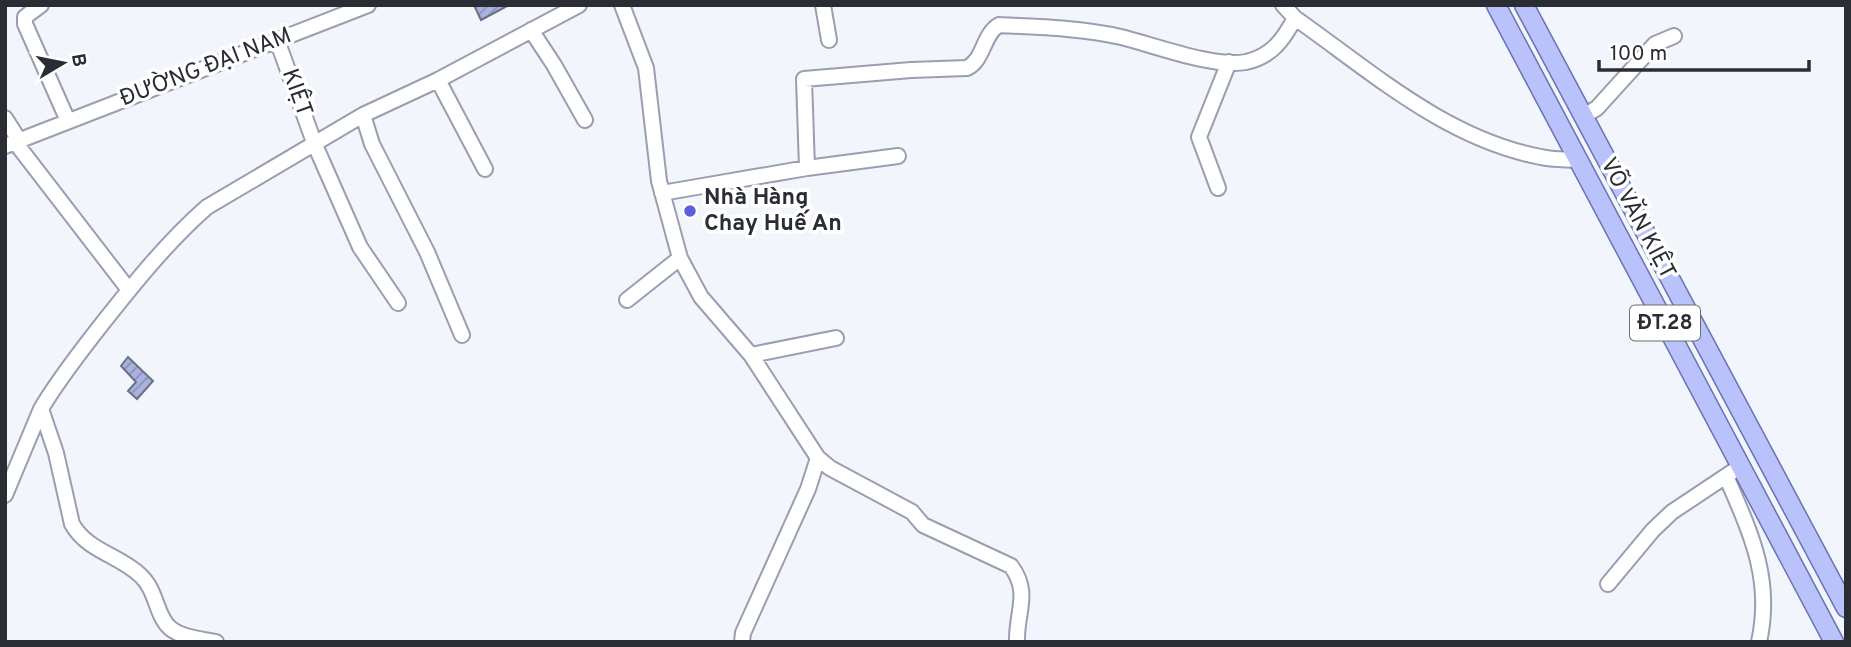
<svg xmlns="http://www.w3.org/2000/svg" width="1851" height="647" font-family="Overpass,sans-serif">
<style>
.building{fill:url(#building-hatch);stroke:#6c7081;stroke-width:2}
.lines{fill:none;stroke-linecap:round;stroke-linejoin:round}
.minor-casing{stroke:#999eb0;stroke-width:18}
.major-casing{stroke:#6973b4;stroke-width:21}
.minor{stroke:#fff;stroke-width:14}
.major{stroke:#b9c2fb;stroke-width:18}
.poi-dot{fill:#5861d8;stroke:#fff;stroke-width:2.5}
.labels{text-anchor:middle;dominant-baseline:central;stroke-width:7;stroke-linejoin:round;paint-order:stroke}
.shield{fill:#fff;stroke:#6b6c71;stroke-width:2}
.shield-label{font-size:21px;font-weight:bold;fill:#2b2d34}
.street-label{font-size:23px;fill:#2b2d34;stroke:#fff}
.poi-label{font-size:23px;font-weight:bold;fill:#2b2d34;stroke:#fff;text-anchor:start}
</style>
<defs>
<pattern id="building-hatch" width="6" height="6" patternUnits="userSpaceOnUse" patternTransform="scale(1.75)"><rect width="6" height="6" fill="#a9b2e1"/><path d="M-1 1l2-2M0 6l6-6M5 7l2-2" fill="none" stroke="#8a91b7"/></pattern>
</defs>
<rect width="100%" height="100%" fill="#f3f5fd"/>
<path class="building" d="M474 5H509L481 20Z
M128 357 153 381 137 399 128 391 136 382 121 366Z"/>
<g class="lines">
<defs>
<path id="minor" d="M41 5 25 17V24L68 121
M622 5 646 68 659 181 680 258 701 297 751 355 818 458 830 468 912 512 923 525 1011 566C1031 593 1016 612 1017 642
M823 5 829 40
M1283 5 1295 18C1372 72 1446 139 1541 157 1553 160 1566 159 1578 160
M531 30 554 65 585 120
M277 40 315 145 360 247 398 303
M438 80 485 169
M363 115 372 144 427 252 462 335
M1584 116 1597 108 1655 44 1674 36
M5 118 19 140
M15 142 129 290
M5 146 368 5
M807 168 804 79 911 70 967 68C984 60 983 34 999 25 1039 27 1081 28 1121 37 1154 45 1213 68 1246 62 1272 56 1283 40 1295 18
M1218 188 1199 137 1229 62
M662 193 807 168 898 156
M627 300 680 258
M751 355 836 338
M1726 476C1750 532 1773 578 1759 642
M5 495 41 409
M1608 584 1653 530 1672 512 1741 466
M216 642C201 639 182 638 170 628 156 616 157 591 141 576 120 555 88 552 72 524L56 453 41 409C58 380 78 355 98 329 132 286 166 243 207 207L363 115 438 80 579 5
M742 642 743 633 808 489 818 458"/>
<path id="major" d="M1496 5 1834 642
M1524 5 1846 608"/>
</defs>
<use href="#minor" class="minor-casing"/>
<use href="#major" class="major-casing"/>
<use href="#minor" class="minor"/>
<use href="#major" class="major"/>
</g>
<circle class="poi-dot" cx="690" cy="211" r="7"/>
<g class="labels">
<rect class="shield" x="1630" y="305.5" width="70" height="35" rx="5"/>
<g class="shield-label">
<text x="1665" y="323">ĐT.28</text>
</g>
<g class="street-label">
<text transform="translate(206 68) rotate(-21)">ĐƯỜNG ĐẠI NAM</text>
<text transform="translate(296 93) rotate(70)">KIỆT</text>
<text transform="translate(1637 219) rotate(62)">VÕ VĂN KIỆT</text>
</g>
<g class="poi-label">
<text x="704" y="198">Nhà Hàng<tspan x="704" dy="26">Chay Huế An</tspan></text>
</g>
</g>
<rect width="1851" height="647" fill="none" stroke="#2b2d34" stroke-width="14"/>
<g transform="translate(63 63) rotate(80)" stroke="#ffffff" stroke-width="5" paint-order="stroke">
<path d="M0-5L12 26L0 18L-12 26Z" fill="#2b2d34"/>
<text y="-10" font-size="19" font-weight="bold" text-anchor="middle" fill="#2b2d34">B</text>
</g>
<path d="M1599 60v10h210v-10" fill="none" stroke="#2b2d34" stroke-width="3.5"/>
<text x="1610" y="60" font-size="21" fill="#2b2d34" stroke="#ffffff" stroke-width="5" paint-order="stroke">100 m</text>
</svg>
